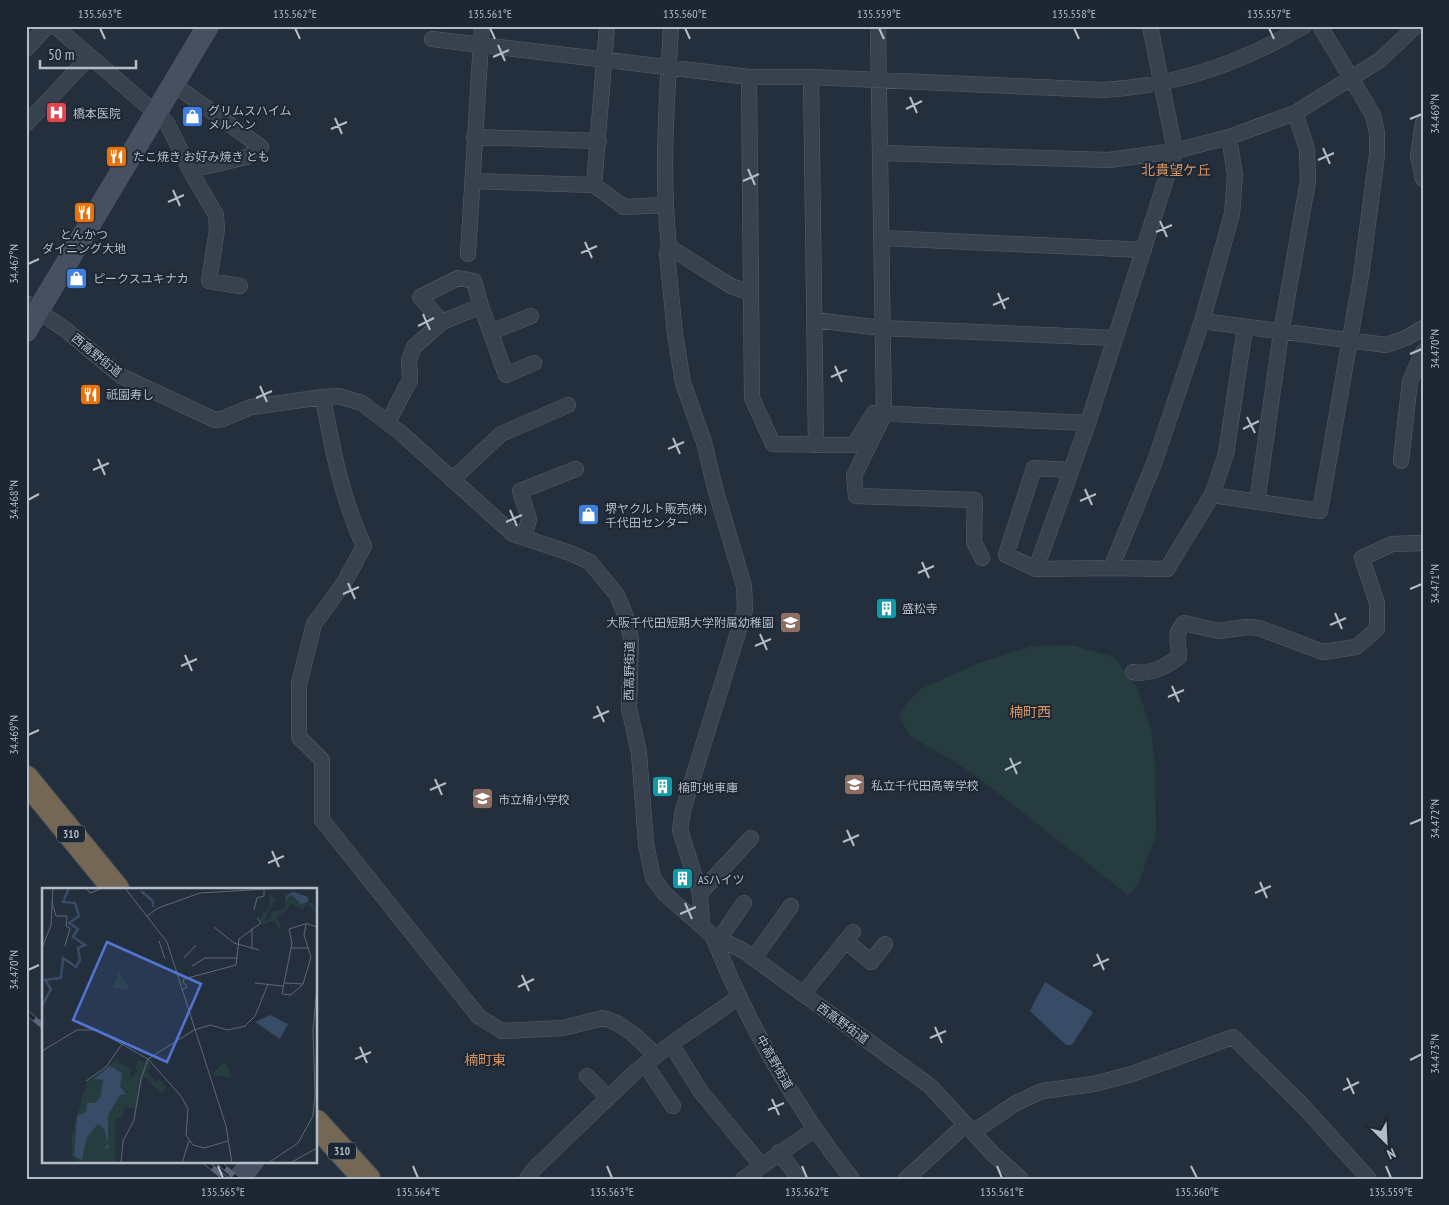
<svg xmlns="http://www.w3.org/2000/svg" width="1449" height="1205" font-family="'PT Sans Narrow','Noto Sans JP',sans-serif">
<style>
.green{fill:#263c3f}
.water{fill:#394c67}
.lines{fill:none;stroke-linecap:round;stroke-linejoin:round}
.street-casing{stroke:#565f6c;stroke-width:16}
.secondary-casing{stroke:#565f6c;stroke-width:22}
.highway-casing{stroke:#434c59;stroke-width:28}
.street{stroke:#38414e;stroke-width:15}
.secondary{stroke:#465061;stroke-width:21}
.highway{stroke:#746855;stroke-width:26}
.rail-casing{stroke:#5a6575;stroke-width:5.5}
.rail{stroke:#1d2633;stroke-width:4;stroke-dasharray:11;stroke-linecap:butt}
.ticks{fill:none;stroke:#b4bcc9;stroke-width:2}
.labels{text-anchor:middle;dominant-baseline:central;stroke-width:4;stroke-linejoin:round;paint-order:stroke}
.shield{fill:#1d2633;stroke:#878f9c;stroke-width:1}
.shield-label{font-size:11px;font-weight:bold;fill:#b4bcc9}
.poi-label{font-size:12px;fill:#b4bcc9;stroke:#1d2633;text-anchor:start}
.street-label{font-size:12px;fill:#b4bcc9;stroke:#1d2633}
.neighbourhood-label{font-size:14px;fill:#d59563;stroke:#1d2633}
.inset-river{fill:none;stroke:#394c67;stroke-width:2.5}
.inset-road{fill:none;stroke:#5e6776;stroke-width:1}
.view{fill:#5274d3;fill-opacity:0.15;stroke:#5274d3;stroke-width:2.5}
.inset-edge{fill:none;stroke:#b4bcc9;stroke-width:2.5}
.neatline{fill:none;stroke:#b4bcc9;stroke-width:2}
.ticks-label{font-size:12px;text-anchor:middle;fill:#b4bcc9}
</style>
<rect width="100%" height="100%" fill="#242f3e"/>
<path class="green" d="M1071 645 1114 657 1138 689 1151 729 1155 763 1156 835 1138 885 1128 895 971 772 909 735 899 716 906 704 921 689 976 664 1032 646Z"/>
<path class="water" d="M1045 982 1093 1012 1072 1045H1066L1030 1011Z"/>
<g class="lines">
<defs>
<path id="street" d="M55 26 167 123 190 170 216 215 217 230 209 281 240 286
M671 26C667 102 661 171 669 247L667 253 675 334 683 383 704 442 715 488 744 586 745 610 683 810 680 830 700 893 702 924
M878 26 884 415 854 476 856 496 975 500 974 542 982 558
M1150 26 1175 151 1088 423 1036 569 1111 568 1167 569 1212 495 1226 454 1245 328
M432 39 749 77H811L1103 90C1176 86 1242 63 1304 26
M26 49 47 26
M749 77 752 398 773 444 854 445 874 413 1088 423
M811 77 816 445
M173 84 261 147 247 157 190 170
M1423 123 1418 156 1423 179
M26 124 90 56
M474 137 599 141
M881 153 1109 160 1175 151 1229 137 1295 113 1380 60 1416 26
M473 181 594 185 624 207 665 205
M594 185 607 26
M883 238 1144 250
M669 247 731 286 750 293
M468 254 482 26
M26 303 66 330 121 376 215 420 222 419 251 407 323 397 338 396 362 403 401 433 513 534 570 553 590 562 617 595 626 617 631 639 629 708 639 753 646 844 653 878 665 894 713 936 744 951 930 1086 993 1154 1021 1179
M814 320 882 328 1114 338
M1202 321 1386 345 1406 338 1423 328
M442 322 420 297 458 278 474 281 481 306 506 375 534 363
M491 332 531 316
M323 397C332 448 342 499 364 546L344 583 314 624 299 684V737L322 760V820L479 1017 502 1031 563 1028 603 1018 617 1023 633 1034 656 1055
M388 422 410 380 409 360 414 347 442 322 481 306
M1401 461 1410 381 1423 352
M452 480 501 434 568 405
M1212 495 1320 511 1361 276 1377 155V133L1373 115 1320 26
M1257 502 1281 333 1308 181 1307 149 1295 113
M524 537 529 519 520 491 576 469
M1111 568 1155 461 1202 321 1232 214 1235 175 1229 137
M1036 569 1006 555 1034 468 1071 470
M1133 672C1150 675 1165 667 1179 657 1179 642 1173 635 1184 623L1218 631 1247 627 1259 628 1323 652 1356 647 1377 629V603L1362 558 1392 544 1423 543
M700 893 751 838
M713 936C746 1021 795 1107 852 1179
M719 939 744 903
M846 941 871 962 885 944
M754 958 791 906
M803 994 853 932
M671 1044 701 1092 761 1165
M645 1064 673 1106
M587 1076 608 1098
M973 1132 1016 1103 1042 1091 1094 1084 1132 1074 1233 1037 1304 1107 1369 1179
M779 1152 799 1179
M527 1179 534 1169 635 1072 671 1044 739 997
M743 1179 815 1129
M906 1179 965 1125"/>
<path id="secondary" d="M26 331 208 26
M239 1179 253 1161"/>
<path id="highway" d="M26 779 116 889
M316 1123 367 1179"/>
</defs>
<use href="#street" class="street-casing"/>
<use href="#secondary" class="secondary-casing"/>
<use href="#highway" class="highway-casing"/>
<use href="#street" class="street"/>
<use href="#secondary" class="secondary"/>
<use href="#highway" class="highway"/>
<defs>
<path id="rail" d="M26 1012 44 1027
M204 1161 226 1179
M217 1161 238 1179"/>
</defs>
<use href="#rail" class="rail-casing"/>
<use href="#rail" class="rail"/>
</g>
<path class="ticks" d="M100 28 105 39M295 28 300 39M490 28 495 39M685 28 690 39M879 28 884 39M1074 28 1079 39M1269 28 1274 39M498 45 505 61M493 57 509 50M910 97 917 113M906 109 922 101M335 118 342 134M1410 119 1422 114M331 129 347 122M1323 148 1330 164M1318 160 1334 153M748 169 755 185M743 181 759 174M173 190 180 206M168 202 184 195M1160 221 1167 237M1156 232 1172 225M585 242 592 258M581 253 597 246M28 264 39 259M998 293 1005 309M993 305 1009 298M423 314 430 330M418 326 434 318M1410 354 1422 349M835 366 842 382M831 377 847 370M260 386 267 402M256 398 272 391M1247 417 1255 433M1243 429 1259 421M673 438 680 454M668 449 684 442M98 459 105 475M93 470 109 463M1085 489 1092 505M28 500 39 494M1080 501 1096 494M510 510 517 526M506 522 522 515M922 562 929 578M918 573 934 566M348 583 355 599M1410 589 1422 584M343 594 359 587M1335 613 1342 629M1330 625 1346 618M760 634 767 650M755 646 771 639M185 655 192 671M181 666 197 659M1172 686 1179 702M1168 697 1184 690M597 706 604 722M593 718 609 711M28 735 39 730M1010 758 1017 774M1005 770 1021 762M435 779 442 795M430 790 446 783M1410 824 1422 819M847 830 854 846M843 842 859 835M272 851 279 867M268 863 284 856M1260 882 1267 898M1255 893 1271 886M685 903 692 919M680 914 696 907M1097 954 1104 970M1093 966 1109 959M28 970 39 965M522 975 529 991M518 987 534 979M935 1027 942 1043M930 1038 946 1031M360 1047 367 1063M355 1059 371 1052M1410 1060 1422 1054M1347 1078 1354 1094M1343 1090 1359 1082M772 1099 779 1115M768 1110 784 1103M218 1166 223 1178M413 1166 418 1178M607 1166 612 1178M802 1166 807 1178M997 1166 1002 1178M1191 1166 1197 1178M1386 1166 1391 1178"/>
<defs>
<symbol id="hospital-square" viewBox="-11 -11 22 22"><rect x="-9" y="-9" width="18" height="18" rx="4" fill="#e0444e" stroke="#1d2633"/><path d="M-5-5h3v3.5h4V-5h3V5h-3V1.5h-4V5h-3Z" fill="#fff"/></symbol>
<symbol id="shop-square" viewBox="-11 -11 22 22"><rect x="-9" y="-9" width="18" height="18" rx="4" fill="#3f7fe0" stroke="#1d2633"/><path d="M-5-2.5h2.3a2.7 3.5 0 0 1 5.4 0H5L5.5 6h-11ZM-1.5-2.5h3a1.5 2.3 0 0 0-3 0Z" fill="#fff"/></symbol>
<symbol id="restaurant-square" viewBox="-11 -11 22 22"><rect x="-9" y="-9" width="18" height="18" rx="4" fill="#e8710a" stroke="#1d2633"/><path d="M-5-6h1v4h1v-4h1v4h1v-4h1v5L-1.5 .5V6h-2V.5L-5-1ZM5-6V6H3V1.5H1.5Q1.5-4 5-6Z" fill="#fff"/></symbol>
<symbol id="building-square" viewBox="-11 -11 22 22"><rect x="-9" y="-9" width="18" height="18" rx="4" fill="#0f9aa8" stroke="#1d2633"/><path d="M-4-6H4V6H1V3H-1V6H-4ZM-2.5-4.3h1.7v1.8h-1.7ZM.8-4.3h1.7v1.8H.8ZM-2.5-1h1.7V.8h-1.7ZM.8-1h1.7V.8H.8Z" fill="#fff"/></symbol>
<symbol id="school-square" viewBox="-11 -11 22 22"><rect x="-9" y="-9" width="18" height="18" rx="4" fill="#8d6e63" stroke="#1d2633"/><path d="M0-5L7-2L0 1L-7-2ZM-4 1L0 2.5L4 1V4Q0 6-4 4Z" fill="#fff"/></symbol>
</defs>
<g fill-rule="evenodd">
<use href="#hospital-square" x="44" y="100" width="25" height="25"/>
<use href="#shop-square" x="180" y="104" width="25" height="25"/>
<use href="#restaurant-square" x="104" y="144" width="25" height="25"/>
<use href="#restaurant-square" x="72" y="200" width="25" height="25"/>
<use href="#shop-square" x="64" y="266" width="25" height="25"/>
<use href="#restaurant-square" x="78" y="382" width="25" height="25"/>
<use href="#shop-square" x="576" y="502" width="25" height="25"/>
<use href="#building-square" x="874" y="596" width="25" height="25"/>
<use href="#school-square" x="778" y="610" width="25" height="25"/>
<use href="#school-square" x="842" y="772" width="25" height="25"/>
<use href="#building-square" x="650" y="774" width="25" height="25"/>
<use href="#school-square" x="470" y="786" width="25" height="25"/>
<use href="#building-square" x="670" y="866" width="25" height="25"/>
</g>
<g class="labels">
<g class="shield">
<rect x="57" y="825.5" width="28" height="17" rx="4"/>
<rect x="328" y="1142.5" width="28" height="17" rx="4"/>
</g>
<g class="shield-label">
<text x="71" y="834">310</text>
<text x="342" y="1151">310</text>
</g>
<g class="poi-label">
<text x="208" y="110">グリムスハイム<tspan x="208" dy="14">メルヘン</tspan></text>
<text x="73" y="113">橋本医院</text>
<text x="133" y="156">たこ焼き お好み焼き とも</text>
<text x="84" y="234" text-anchor="middle">とんかつ<tspan x="84" dy="14">ダイニング大地</tspan></text>
<text x="93" y="278">ピークスユキナカ</text>
<text x="106" y="394">祇園寿し</text>
<text x="605" y="508">堺ヤクルト販売(株)<tspan x="605" dy="14">千代田センター</tspan></text>
<text x="902" y="608">盛松寺</text>
<text x="774" y="622" text-anchor="end">大阪千代田短期大学附属幼稚園</text>
<text x="871" y="785">私立千代田高等学校</text>
<text x="678" y="787">楠町地車庫</text>
<text x="498" y="799">市立楠小学校</text>
<text x="698" y="879">ASハイツ</text>
</g>
<g class="street-label">
<text transform="translate(97 355) rotate(39)">西高野街道</text>
<text transform="translate(629 671) rotate(-89)">西高野街道</text>
<text transform="translate(843 1023) rotate(36)">西高野街道</text>
<text transform="translate(775 1062) rotate(60)">中高野街道</text>
</g>
<g class="neighbourhood-label">
<text x="1176" y="170">北貴望ケ丘</text>
<text x="1030" y="712">楠町西</text>
<text x="485" y="1060">楠町東</text>
</g>
</g>
<g transform="translate(42 888)">
<rect width="275" height="275" fill="#242f3e"/>
<path d="M228 7 233 11 222 33 229 29V24L243 21 245 9 250 7 259 16 271 14 275 26 265 16 261 22 249 15 245 22 235 28 240 41 236 40 233 32 221 37 217 31 227 19ZM77 83 87 100 86 102 71 99ZM76 170V175L87 178 89 190 95 183 93 181 96 172 101 174 105 171 94 221 83 219 80 229 73 232V275H39L30 269V246L45 194ZM106 172 109 179 105 183 113 194 117 191 125 200 119 205 100 187ZM183 174 189 187 187 190 169 187Z" fill="#263c3f"/>
<path d="M251 4 266 9V14L259 16 250 7 245 9 243 18 244 8ZM228 127 246 136 238 151 213 134ZM68 178 80 185 78 199 84 206 78 207 66 227V261L63 260 66 255 62 241 56 236 45 249 40 272 32 268 35 228 44 224 45 215H53L59 208 61 192 52 191Z" fill="#394c67"/>
<path class="inset-river" d="M99 3 111 13V19M0 118 9 101 3 92 19 90 21 70 34 79 38 72 36 60 43 57 31 49 36 41 27 35 37 28 33 15 21 14 27 0"/>
<path class="inset-road" d="M44 0 48 5 61 0M83 0 125 54 184 238 190 275M10 14 14 28H25L24 38 28 40 23 58M212 22 215 10 222 8V2M105 28 116 20 158 5 241 0M264 36 262 47 269 69 261 96 249 107 240 106 250 55 247 41 263 36H266L275 39M172 39 192 55 217 62M117 53 123 71M0 60 9 37 11 0M210 60V40M249 60H266M142 70 154 57M150 78 163 70H196M213 95 241 98M243 95 261 96M140 102 145 99 141 94 142 91 194 77 197 51 219 35 215 30M0 163 35 142H55L106 171 139 208 146 221 144 247 151 257 162 260 186 253M44 193 64 179 80 156M79 275 81 253 92 232 99 191 106 171 152 142 168 137 186 142 203 138 213 128 226 96M140 275 147 253M226 275 256 255 271 228 273 206 271 143 275 99M248 275 275 260"/>
<path class="view" d="M65 54 159 96 125 174 31 132Z"/>
<rect width="275" height="275" class="inset-edge"/>
</g>
<rect width="1449" height="1205" fill="none" stroke="#1d2633" stroke-width="55"/>
<g transform="translate(1386 1142) rotate(156)" stroke="#1d2633" stroke-width="4" paint-order="stroke">
<path d="M0-4L9 19L0 12L-9 19Z" fill="#b4bcc9"/>
<text y="-8" font-size="14" font-weight="bold" text-anchor="middle" fill="#b4bcc9">N</text>
</g>
<path d="M40 60v8h96v-8" fill="none" stroke="#b4bcc9" stroke-width="2.5"/>
<text x="48" y="60" font-size="15" fill="#b4bcc9" stroke="#1d2633" stroke-width="4" paint-order="stroke">50 m</text>
<rect x="28" y="28" width="1394" height="1150" class="neatline"/>
<g class="ticks-label">
<text x="100" y="18">135.563°E</text>
<text x="295" y="18">135.562°E</text>
<text x="490" y="18">135.561°E</text>
<text x="685" y="18">135.560°E</text>
<text x="879" y="18">135.559°E</text>
<text x="1074" y="18">135.558°E</text>
<text x="1269" y="18">135.557°E</text>
<text transform="translate(1435 114) rotate(-90)" y="4">34.469°N</text>
<text transform="translate(14 264) rotate(-90)" y="4">34.467°N</text>
<text transform="translate(1435 349) rotate(-90)" y="4">34.470°N</text>
<text transform="translate(14 500) rotate(-90)" y="4">34.468°N</text>
<text transform="translate(1435 584) rotate(-90)" y="4">34.471°N</text>
<text transform="translate(14 735) rotate(-90)" y="4">34.469°N</text>
<text transform="translate(1435 819) rotate(-90)" y="4">34.472°N</text>
<text transform="translate(14 970) rotate(-90)" y="4">34.470°N</text>
<text transform="translate(1435 1054) rotate(-90)" y="4">34.473°N</text>
<text x="223" y="1196">135.565°E</text>
<text x="418" y="1196">135.564°E</text>
<text x="612" y="1196">135.563°E</text>
<text x="807" y="1196">135.562°E</text>
<text x="1002" y="1196">135.561°E</text>
<text x="1197" y="1196">135.560°E</text>
<text x="1391" y="1196">135.559°E</text>
</g>
</svg>
